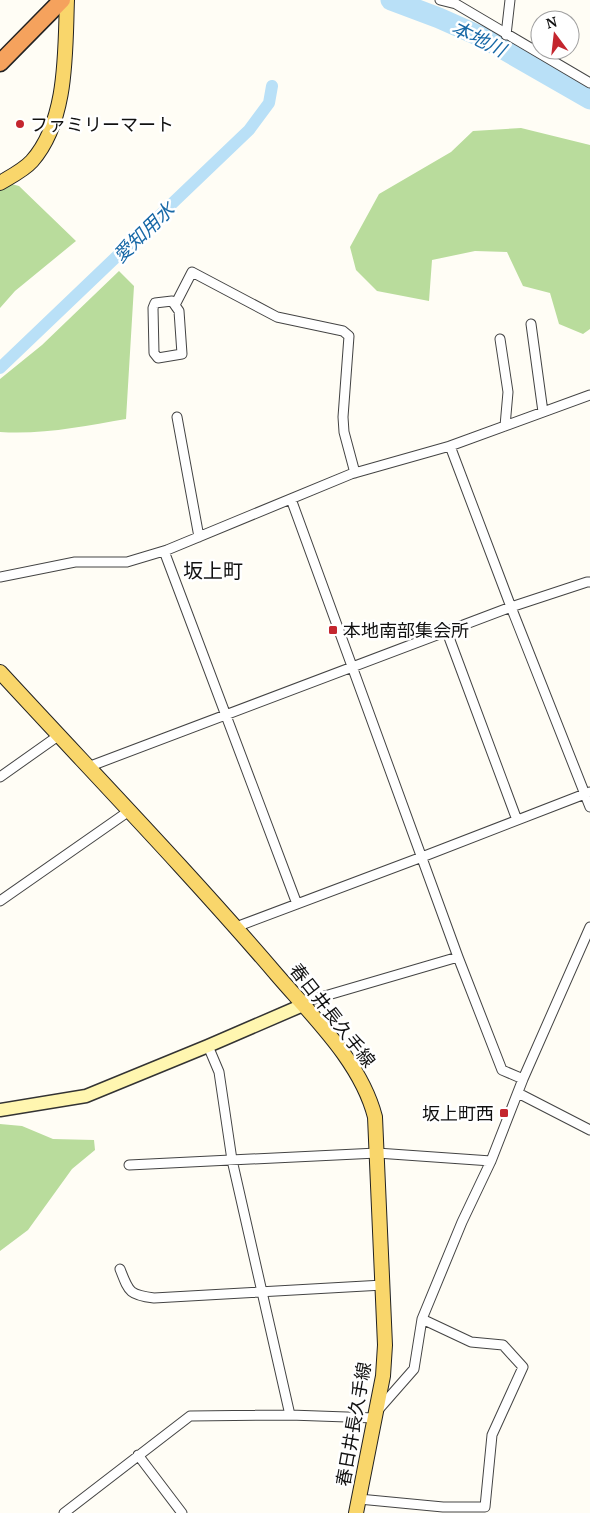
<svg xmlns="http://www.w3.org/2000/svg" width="590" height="1513" font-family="'PT Serif','Noto Sans JP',serif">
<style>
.forest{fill:#b9dc9c}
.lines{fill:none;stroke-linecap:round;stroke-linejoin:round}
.canal{stroke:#b9e0f7;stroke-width:12}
.river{stroke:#b9e0f7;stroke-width:21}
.street-casing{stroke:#444;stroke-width:11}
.secondary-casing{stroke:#333;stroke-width:15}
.primary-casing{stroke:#222;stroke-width:16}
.highway-casing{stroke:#222;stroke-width:19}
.street{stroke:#fff;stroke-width:9}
.secondary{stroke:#fff6b0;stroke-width:12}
.primary{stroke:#f9d66b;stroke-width:14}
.highway{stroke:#f5a25d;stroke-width:16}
.poi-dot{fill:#c4262e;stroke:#fff;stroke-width:2}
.labels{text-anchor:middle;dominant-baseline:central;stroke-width:5;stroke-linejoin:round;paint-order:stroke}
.poi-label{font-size:18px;fill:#111;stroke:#fff;text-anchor:start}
.street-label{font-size:18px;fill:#111;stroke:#fff}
.water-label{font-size:19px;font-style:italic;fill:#1768a6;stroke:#fff}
.quarter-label{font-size:20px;fill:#111;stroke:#fff}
</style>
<rect width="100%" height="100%" fill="#fffdf5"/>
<path class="forest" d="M521 128 590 145V329L583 334 559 324 550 293 523 286 507 252 475 251 432 260 429 301 377 291 356 270 350 247 379 194 451 152 473 131Z
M0 181 19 186 76 241 15 291 0 308Z
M119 271 134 286 126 419C85 426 42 435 0 432V379L42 345Z
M0 1124 22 1126 53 1139 94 1140 95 1150 72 1169 28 1230 0 1251Z"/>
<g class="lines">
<path class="canal" d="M0 368 249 130 269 103 272 86"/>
<path class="river" d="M391 0 439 18 484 38 590 99"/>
<defs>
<path id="street" d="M440 0 456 4 590 83
M506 35 510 0
M172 301 179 311 182 354 158 358 154 353 153 308 155 303Z
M175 305 192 272 277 317 343 331 349 336 343 417 344 432 355 473
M531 324 543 412
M500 339 508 392 505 426
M177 417 199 537
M450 446 511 607 590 807
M291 499 458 957 502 1070 523 1079
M164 551 297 904
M0 577 75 562H127L167 550 351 474 450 446 590 395
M447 632 517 820
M88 767 511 607 587 582H590
M0 777 58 736
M0 901 129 811
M236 927 422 857 590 792
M303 1005 311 1000 458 957
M208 1046 219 1072 232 1160 290 1415
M518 1093 590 1130
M129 1165 377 1153 491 1161
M120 1269C129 1292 129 1295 154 1298L383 1285
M378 1410 414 1369 422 1319 462 1222 491 1161 523 1079 590 927
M138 1455 182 1513
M359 1499 443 1507H485L492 1435 523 1367 503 1345 471 1342 422 1319
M64 1513 190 1416 290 1415 375 1418"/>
<path id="secondary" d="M0 1110 86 1096 208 1046 303 1005"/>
<path id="primary" d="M0 183C10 177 24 170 32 161 68 120 65 51 67 0
M0 672C93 773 188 871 277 975 313 1017 361 1062 375 1117L385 1345 383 1376 356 1513"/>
<path id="highway" d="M0 63 62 0"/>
</defs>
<use href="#street" class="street-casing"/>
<use href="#secondary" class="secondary-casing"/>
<use href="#primary" class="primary-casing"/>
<use href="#highway" class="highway-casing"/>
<use href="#street" class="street"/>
<use href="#secondary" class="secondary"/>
<use href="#primary" class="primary"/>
<use href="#highway" class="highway"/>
</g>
<g class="poi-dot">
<circle cx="20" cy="124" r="5"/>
<rect x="328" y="625" width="10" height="10" rx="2.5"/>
<rect x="499" y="1108" width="10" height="10" rx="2.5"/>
</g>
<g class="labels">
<g class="poi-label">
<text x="30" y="124">ファミリーマート</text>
<text x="343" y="630">本地南部集会所</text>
<text x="494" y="1113" text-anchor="end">坂上町西</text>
</g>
<g class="street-label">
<text transform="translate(333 1015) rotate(52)">春日井長久手線</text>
<text transform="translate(353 1424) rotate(-80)">春日井長久手線</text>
</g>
<g class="water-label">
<text transform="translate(479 38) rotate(26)">本地川</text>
<text transform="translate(143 232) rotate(-44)">愛知用水</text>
</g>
<g class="quarter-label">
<text x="213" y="570">坂上町</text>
</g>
</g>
<g transform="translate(555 35) rotate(345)"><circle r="24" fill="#ffffff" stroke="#a0a0a0"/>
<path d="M0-4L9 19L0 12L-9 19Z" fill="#c4262e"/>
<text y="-8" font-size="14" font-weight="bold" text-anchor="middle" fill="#111111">N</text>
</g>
</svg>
